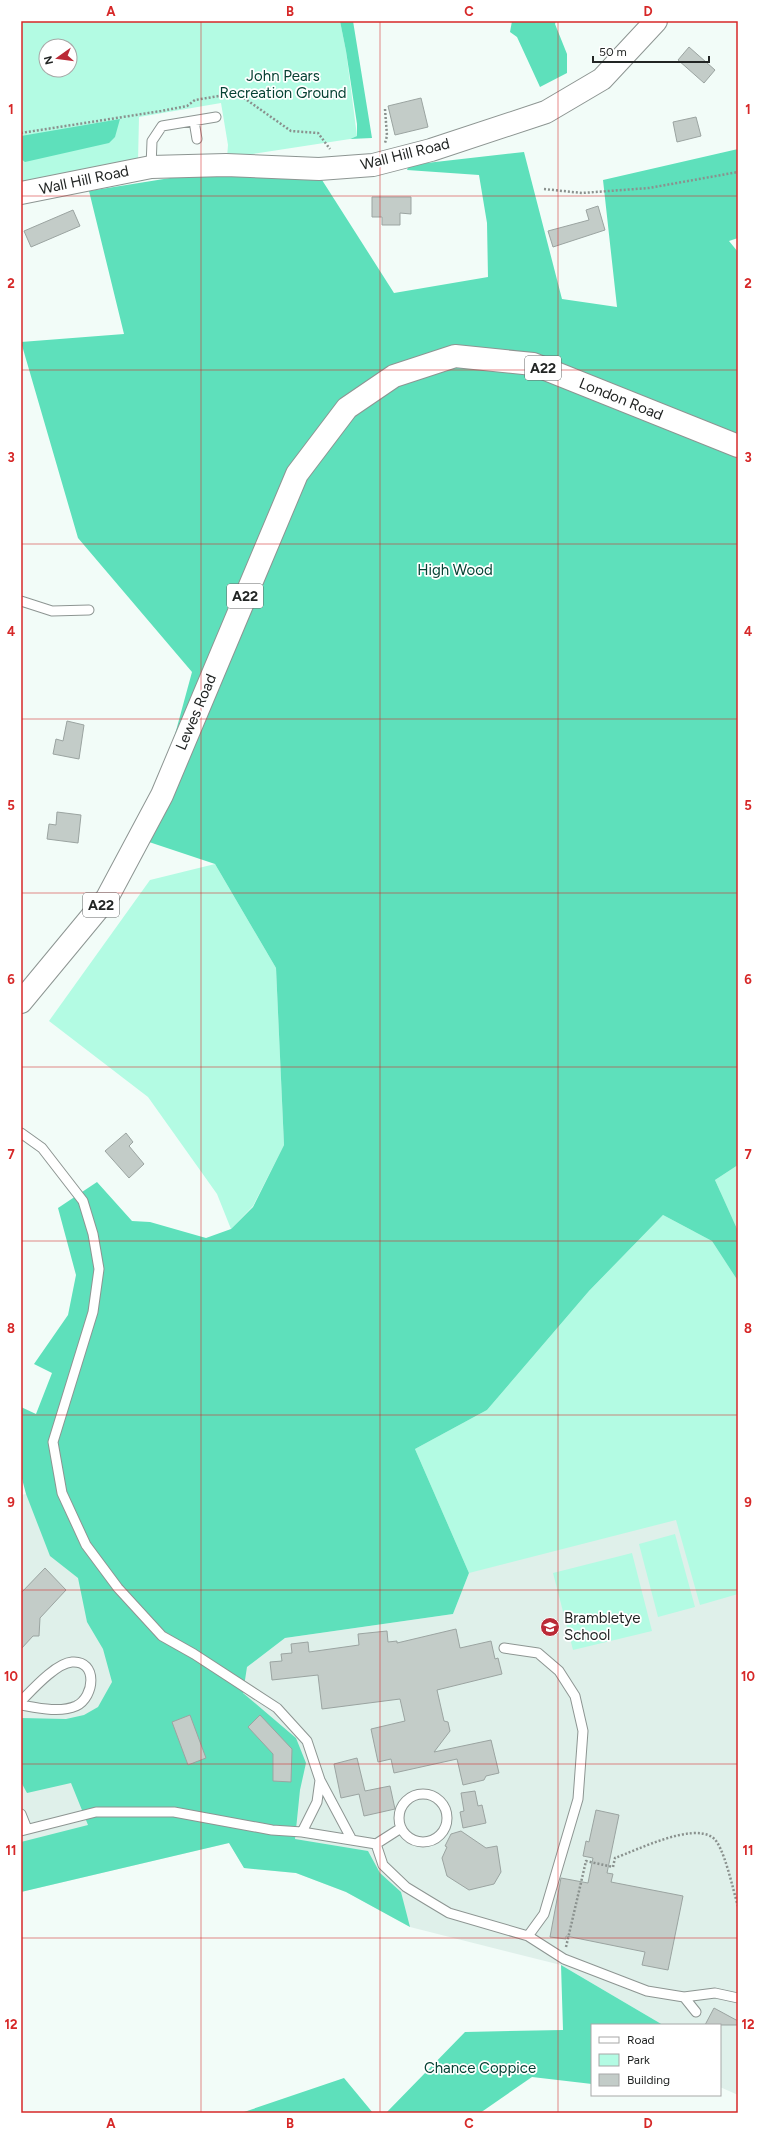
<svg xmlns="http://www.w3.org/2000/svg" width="759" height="2134" font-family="Figtree,sans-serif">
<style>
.built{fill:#dff0ea}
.green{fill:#b3fbe3;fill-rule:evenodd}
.forest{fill:#5ee0bb}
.building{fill:#c3ccc8;stroke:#9ba4a1}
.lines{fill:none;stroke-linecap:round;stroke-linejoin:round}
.service-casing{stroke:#8d9592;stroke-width:11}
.tertiary-casing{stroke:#8d9592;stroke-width:24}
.trunk-casing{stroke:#8d9592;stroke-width:24}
.path{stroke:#8a918e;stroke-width:2.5;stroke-dasharray:2 2;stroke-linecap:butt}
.service{stroke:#fff;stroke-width:9}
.tertiary{stroke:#fff;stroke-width:22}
.trunk{stroke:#fff;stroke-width:22}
.grid{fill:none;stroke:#d62828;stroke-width:1;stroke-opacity:0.55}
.labels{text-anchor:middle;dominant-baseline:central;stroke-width:3.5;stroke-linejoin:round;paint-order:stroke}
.shield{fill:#fff;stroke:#646666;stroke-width:1}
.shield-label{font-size:14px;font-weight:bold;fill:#222524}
.park-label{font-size:15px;fill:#064234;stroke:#fff}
.street-label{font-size:15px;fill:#222524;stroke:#fff}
.poi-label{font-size:15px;fill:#222524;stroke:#fff;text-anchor:start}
.neatline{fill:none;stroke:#d62828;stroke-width:1.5}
.grid-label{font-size:13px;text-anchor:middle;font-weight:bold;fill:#d62828}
</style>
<rect width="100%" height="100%" fill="#f2fcf8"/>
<path class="built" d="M738 1165V2095L720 2087V2025H663L561 1965 410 1927 346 1892 296 1873 244 1868 229 1843 21 1892V1495L26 1494 247 1667 285 1638 453 1614 469 1573Z"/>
<path class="green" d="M21 21H340L346 51 357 136 350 139 227 158 228 145 221 103 139 117 138 162 21 184ZM46 46H70V70H46Z
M215 864 276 968 284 1145 253 1206 231 1229 217 1194 148 1097 49 1021 150 880Z
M738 1165V1231L715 1180Z
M663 1215 712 1241 738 1281V1594L700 1605 676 1520 469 1573 415 1449 487 1410 589 1291Z
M675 1534 695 1607 658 1617 639 1544Z
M632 1553 652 1631 573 1650 553 1573Z"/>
<path class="forest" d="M340 21H353L372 138 350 139 357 136V124L346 51Z
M512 21H556L555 24 567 54V73L540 87 517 37 510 32Z
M120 119 115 137 109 143 25 162 21 159V136Z
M738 149V238L729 241 738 252V1165L715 1180 738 1231V1281L712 1241 663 1215 589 1291 487 1410 415 1449 469 1573 453 1614 285 1638 247 1667 243 1693 296 1738 306 1763 300 1790 295 1839 368 1851 380 1873 401 1892 410 1927 346 1892 296 1873 244 1868 229 1843 21 1892V1842L88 1825 71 1783 27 1793 21 1782V1718L66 1719 84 1715 98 1707 112 1682 103 1649 87 1622 78 1578 50 1556 26 1494 21 1475V1407L36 1414 52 1373 34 1364 68 1315 76 1275 58 1208 97 1182 132 1221 150 1222 206 1238 231 1229 253 1207 284 1145 276 968 215 864 146 841 192 672 78 538 21 342 124 334 89 191 195 174 322 180 394 293 488 277 487 223 479 175 407 170 409 165 524 152 562 299 617 307 603 180Z
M561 1965 663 2025H592V2084L532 2077 480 2113H386L465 2032 563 2030Z
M344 2078 373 2113H241Z"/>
<path class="building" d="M689 47 715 70 704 83 678 60Z
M421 98 428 127 395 135 388 106Z
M696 117 701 136 677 142 673 122Z
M372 197H411V214L400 213V225H382V217H372Z
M598 206 605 230 553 247 548 231 589 220 586 210Z
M73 210 80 226 31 247 24 231Z
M67 721 84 725 79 759 53 754 56 739 63 741Z
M57 812 81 815 78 843 47 839 49 824 56 825Z
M126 1133 133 1142 129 1146 144 1164 129 1178 105 1151Z
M45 1568 66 1590 40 1618 39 1636H33L21 1649V1593Z
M456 1629 460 1648 491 1641 495 1659 498 1658 502 1674 437 1690 444 1721 448 1722 450 1731 434 1752 491 1740 499 1773 486 1776 484 1780 463 1785 457 1759 394 1773 391 1759 378 1762 371 1729 405 1721 400 1699 322 1709 318 1675 272 1680 270 1662 282 1661 281 1654 292 1653 291 1644 308 1642 309 1652 359 1645 358 1634 387 1631 388 1642 397 1641V1643Z
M190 1715 206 1758 188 1765 172 1722Z
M260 1715 292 1749 291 1782 273 1781V1754L248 1727Z
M357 1758 365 1791 390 1786 395 1809 364 1816 359 1794 341 1798 334 1764Z
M475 1791 478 1806 482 1805 486 1823 463 1828 460 1812 464 1811 461 1793Z
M596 1810 619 1815 607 1873 613 1874 611 1882 683 1896 668 1970 642 1965 645 1952 566 1936V1939L550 1937 561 1878 588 1883 593 1858 583 1856 586 1841 589 1842Z
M461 1831 486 1848 497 1846 501 1872 494 1884 469 1890 447 1876 442 1858 447 1847 445 1846 451 1834Z
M714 2008 738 2021V2025H705Z"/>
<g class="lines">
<defs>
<path id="service" d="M194 121 197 139
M151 167 152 141 162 126 216 117
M21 601 52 611 89 610
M21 1133 42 1148 83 1201 93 1234 99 1269 93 1312 53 1442 62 1493 86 1545 118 1588 162 1636 194 1654 277 1708 307 1741 320 1780 317 1802 302 1832 272 1830 174 1812H96L21 1831
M21 1701C32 1690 56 1663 72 1662 98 1660 95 1697 76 1706 60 1713 38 1708 21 1705
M320 1780 352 1840
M399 1818a24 24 0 1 1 48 0a24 24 0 1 1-48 0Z
M21 1814 27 1829
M302 1832 376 1844 401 1828
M376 1844 383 1865 406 1887 429 1901 449 1913 528 1936 544 1914 578 1799 583 1731 575 1696 559 1671 538 1653 504 1648
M528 1936 564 1959 647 1991 684 1997 696 2012
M684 1997 715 1993 738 1998"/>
<path id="tertiary" d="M21 193 151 167 226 165 319 169 373 165 431 150 546 112 602 79 656 21"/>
<path id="trunk" d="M21 1002 107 898 162 795 297 474 347 408 394 376 455 356 533 364 738 446"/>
</defs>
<use href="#service" class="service-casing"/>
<use href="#tertiary" class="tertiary-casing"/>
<use href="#trunk" class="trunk-casing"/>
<path class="path" d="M385 109 387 136 385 143
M21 133 161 111 187 106 195 100 231 94 244 98 291 131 318 133 330 149
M544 189 582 193 649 188 738 172
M566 1947 586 1861 613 1867 615 1858C637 1850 691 1823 712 1837 724 1844 733 1891 738 1906"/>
<use href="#service" class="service"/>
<use href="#tertiary" class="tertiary"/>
<use href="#trunk" class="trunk"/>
</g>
<path class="grid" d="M201 21V2113M380 21V2113M558 21V2113M21 196H738M21 370H738M21 544H738M21 719H738M21 893H738M21 1067H738M21 1241H738M21 1415H738M21 1590H738M21 1764H738M21 1938H738"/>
<defs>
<symbol id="school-disc" viewBox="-11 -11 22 22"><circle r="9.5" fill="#bb2a37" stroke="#fff"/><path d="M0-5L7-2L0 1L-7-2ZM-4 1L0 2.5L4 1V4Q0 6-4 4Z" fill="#fff"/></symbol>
</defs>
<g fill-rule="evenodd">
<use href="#school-disc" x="539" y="1616" width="22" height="22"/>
</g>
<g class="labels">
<g class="shield">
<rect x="525" y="356" width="36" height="24" rx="3"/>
<rect x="227" y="584" width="36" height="24" rx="3"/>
<rect x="83" y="893" width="36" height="24" rx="3"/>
</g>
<g class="shield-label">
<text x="543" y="368">A22</text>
<text x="245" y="596">A22</text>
<text x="101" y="905">A22</text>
</g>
<g class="park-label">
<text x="283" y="76">John Pears<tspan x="283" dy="17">Recreation Ground</tspan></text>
<text x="455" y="570">High Wood</text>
<text x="480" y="2068">Chance Coppice</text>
</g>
<g class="street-label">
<text transform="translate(405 154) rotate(-14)">Wall Hill Road</text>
<text transform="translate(84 180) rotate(-12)">Wall Hill Road</text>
<text transform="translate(621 399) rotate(22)">London Road</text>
<text transform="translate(196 712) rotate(-67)">Lewes Road</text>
</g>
<g class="poi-label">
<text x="564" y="1618">Brambletye<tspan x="564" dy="17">School</tspan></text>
</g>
</g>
<rect width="759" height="2134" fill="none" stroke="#ffffff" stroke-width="44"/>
<rect x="591" y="2024" width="130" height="72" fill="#ffffff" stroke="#a7a8a7"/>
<rect x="599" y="2037" width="20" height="6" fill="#ffffff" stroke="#a7a8a7"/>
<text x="627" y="2044" font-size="12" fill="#222524">Road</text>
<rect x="599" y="2054" width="20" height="12" fill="#b3fbe3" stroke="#a7a8a7"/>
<text x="627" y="2064" font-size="12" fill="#222524">Park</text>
<rect x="599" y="2074" width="20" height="12" fill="#c3ccc8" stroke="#a7a8a7"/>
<text x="627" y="2084" font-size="12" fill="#222524">Building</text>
<g transform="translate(58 58) rotate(256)"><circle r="19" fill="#ffffff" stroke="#a7a8a7"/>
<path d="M0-3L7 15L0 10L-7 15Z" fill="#bb2a37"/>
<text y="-6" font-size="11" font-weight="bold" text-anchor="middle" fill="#222524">N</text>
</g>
<path d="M593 56v6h116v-6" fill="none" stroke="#222524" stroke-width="2"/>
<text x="599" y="56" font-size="12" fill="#222524" stroke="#ffffff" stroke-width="3" paint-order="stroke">50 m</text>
<rect x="22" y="22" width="715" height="2090" class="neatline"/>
<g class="grid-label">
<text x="111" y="16">A</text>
<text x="290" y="16">B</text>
<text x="469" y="16">C</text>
<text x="648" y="16">D</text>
<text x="11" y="114">1</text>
<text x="748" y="114">1</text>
<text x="11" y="288">2</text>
<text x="748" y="288">2</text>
<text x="11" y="462">3</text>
<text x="748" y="462">3</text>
<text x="11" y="636">4</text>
<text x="748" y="636">4</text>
<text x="11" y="810">5</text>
<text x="748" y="810">5</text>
<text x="11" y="984">6</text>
<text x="748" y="984">6</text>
<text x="11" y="1159">7</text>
<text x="748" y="1159">7</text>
<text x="11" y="1333">8</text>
<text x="748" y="1333">8</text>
<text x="11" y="1507">9</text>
<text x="748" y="1507">9</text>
<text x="11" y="1681">10</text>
<text x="748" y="1681">10</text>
<text x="11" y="1855">11</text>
<text x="748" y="1855">11</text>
<text x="11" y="2029">12</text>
<text x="748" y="2029">12</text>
<text x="111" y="2128">A</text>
<text x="290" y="2128">B</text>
<text x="469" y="2128">C</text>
<text x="648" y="2128">D</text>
</g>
</svg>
